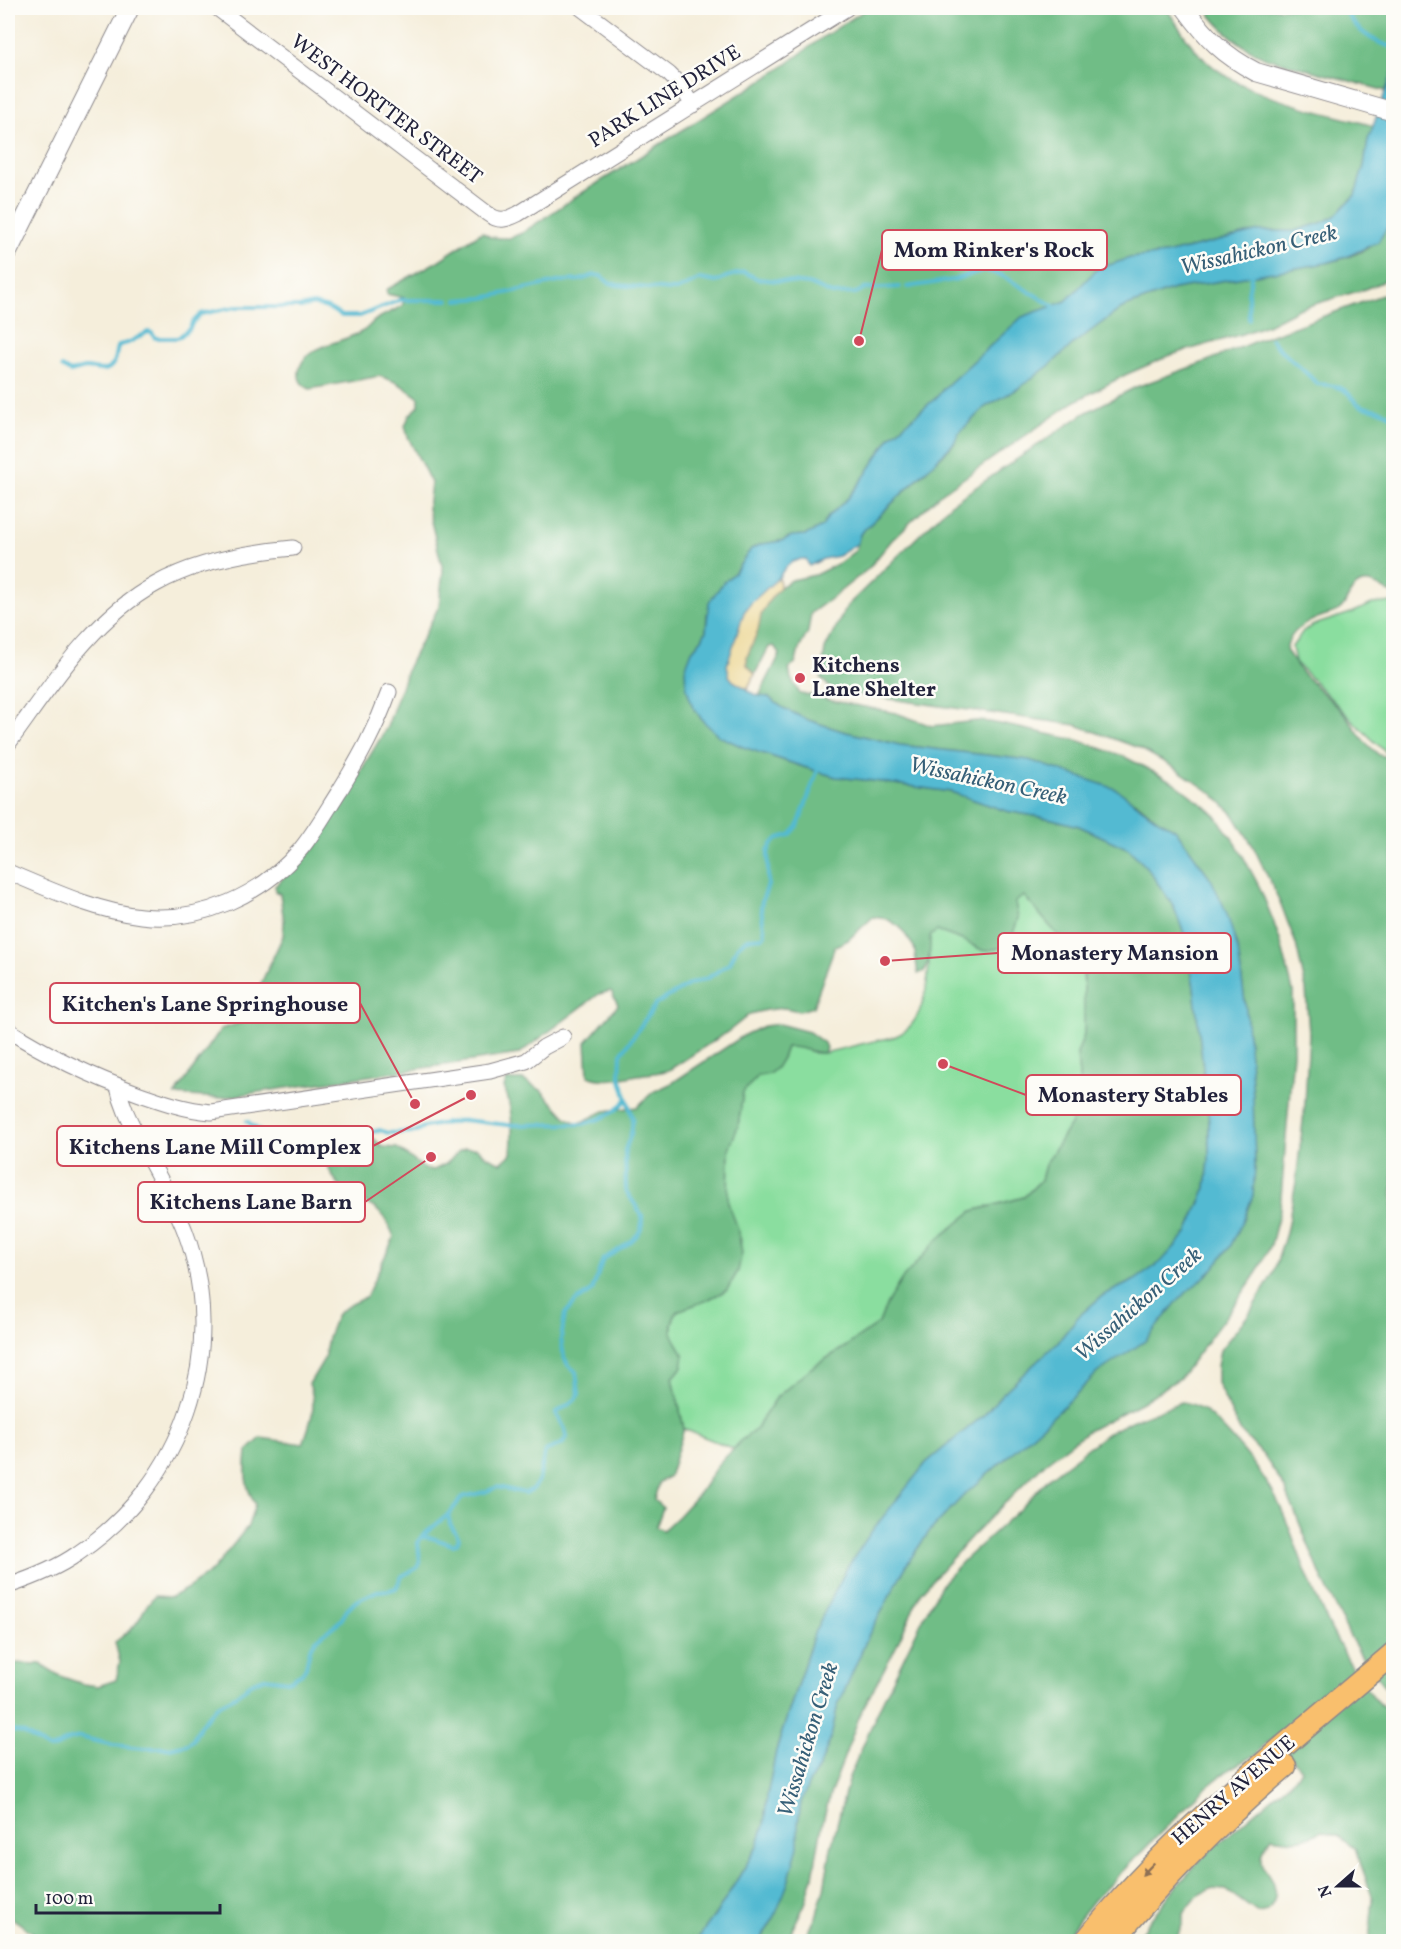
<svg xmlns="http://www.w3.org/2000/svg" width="1401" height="1949" font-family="Vollkorn,serif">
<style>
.green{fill:#8ade9f;stroke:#56806d;stroke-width:1.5}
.forest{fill:#6fbd86;stroke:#487060;stroke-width:1.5}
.sand{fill:#eeda9e;stroke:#887e6c;stroke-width:1.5}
.water{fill:#53bad2;stroke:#3a6e86;stroke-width:1.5}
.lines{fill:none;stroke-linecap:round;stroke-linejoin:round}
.stream{stroke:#53bad2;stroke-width:4}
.minor-casing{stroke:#8c888b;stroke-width:17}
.tertiary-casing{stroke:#8c888b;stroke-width:20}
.primary-casing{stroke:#8c888b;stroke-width:25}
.minor{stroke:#fff;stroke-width:15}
.tertiary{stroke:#fff;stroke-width:18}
.primary{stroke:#f9bf6d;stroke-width:22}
.oneway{fill:#8e7054}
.poi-dot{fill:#d1495b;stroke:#fdfcf7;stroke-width:2}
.labels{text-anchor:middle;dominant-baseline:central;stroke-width:5;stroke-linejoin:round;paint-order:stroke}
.street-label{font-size:21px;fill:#22223b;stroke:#fdfcf7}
.poi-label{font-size:21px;font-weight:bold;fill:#22223b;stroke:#fdfcf7;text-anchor:start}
.water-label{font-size:22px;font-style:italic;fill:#365f77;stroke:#fdfcf7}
.leader{fill:none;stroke:#d1495b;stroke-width:2}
.callout-dot{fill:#d1495b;stroke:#fdfcf7;stroke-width:2}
.callout{fill:#fdfcf7;stroke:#d1495b;stroke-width:2}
.callout-label{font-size:22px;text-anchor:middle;font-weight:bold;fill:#22223b}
</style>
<rect width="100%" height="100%" fill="#fdfcf7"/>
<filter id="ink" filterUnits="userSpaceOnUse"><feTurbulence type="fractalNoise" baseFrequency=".0167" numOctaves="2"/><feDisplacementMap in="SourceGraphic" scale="12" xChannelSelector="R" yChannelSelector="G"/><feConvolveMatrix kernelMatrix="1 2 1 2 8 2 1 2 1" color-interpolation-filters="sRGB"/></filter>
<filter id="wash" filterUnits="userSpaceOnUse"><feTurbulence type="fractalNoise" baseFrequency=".008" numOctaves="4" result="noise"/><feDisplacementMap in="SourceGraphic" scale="24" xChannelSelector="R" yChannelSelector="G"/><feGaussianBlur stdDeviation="1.35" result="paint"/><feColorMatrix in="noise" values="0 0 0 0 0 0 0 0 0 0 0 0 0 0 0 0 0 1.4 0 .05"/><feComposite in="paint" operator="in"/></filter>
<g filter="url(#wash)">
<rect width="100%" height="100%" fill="#f5eedb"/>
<path class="green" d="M1393 602V759L1357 725 1295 662 1292 647 1303 631 1314 625 1354 612 1372 604Z
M1024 896 1056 933 1072 946 1082 962 1085 1005 1084 1035 1077 1054 1081 1097 1070 1125 1045 1165 1041 1180 1024 1197 973 1211 958 1223 887 1303 879 1323 845 1347 811 1368 777 1397 754 1431 740 1441 734 1449 684 1429 673 1378 682 1367C675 1348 666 1330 677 1311L705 1301 727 1290 738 1271 741 1240 728 1203 729 1149 738 1126 743 1092 758 1076 769 1074 782 1058 786 1047 800 1046 814 1053H824C840 1049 857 1045 874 1041 881 1039 889 1039 896 1036 929 1023 930 965 929 936L937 931 962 940 984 951 1010 943 1018 918 1015 902Z"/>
<path class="forest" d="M868 8H1166C1177 23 1187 42 1201 56 1243 98 1318 110 1374 126L1368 140 1364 166 1355 195 1335 216 1321 223 1294 231H1259L1166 254 1130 258 1078 290 1066 301 1022 318 944 388 937 397 891 436 864 477 848 498 828 517 822 527 806 535 792 536 781 541 762 544 751 549 735 572 723 583 707 614 706 631 702 639 692 651 686 686 692 705 702 720 773 757 819 772 836 777 874 781 951 792 1006 811 1052 819 1079 826 1129 849 1148 869 1173 905 1185 936 1194 987 1209 1121V1160L1206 1188 1187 1233 1162 1262 1135 1280 1102 1296 1078 1317 1057 1343 1002 1394 985 1414 926 1463 847 1568 815 1631 804 1664 776 1751 767 1796 764 1825 757 1847 720 1908 696 1941 39 1942 37 1936 8 1915V1663L41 1664 60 1676 83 1684 98 1686 116 1680 120 1662 115 1642C123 1636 132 1630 138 1621 145 1610 144 1606 155 1596L171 1597 188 1588 214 1569 248 1526 255 1504C244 1485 245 1473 247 1451L261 1438 303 1444C310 1423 318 1406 309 1384L324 1359 328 1337 337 1314 351 1304 366 1297 394 1237C379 1199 366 1209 341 1187 335 1183 332 1174 328 1167L333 1148 357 1138 372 1137 383 1147 397 1148 425 1169 434 1170 446 1164 459 1151 465 1148H477L486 1156 501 1163 511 1154C513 1132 513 1108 504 1087L507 1080H523L541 1090 566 1117 578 1124 604 1111 637 1107 653 1092 672 1083 746 1034 764 1026 779 1024 809 1032 824 1043 826 1048 824 1053C809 1053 803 1046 786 1047L782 1058 776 1068 769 1074 758 1076 743 1092 738 1126 729 1149 728 1203 737 1226 742 1253 738 1271 727 1290 705 1301 677 1311C665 1333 675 1336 684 1355L682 1367 673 1378 684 1429 669 1477 659 1482 654 1500 663 1508 656 1527 663 1530 678 1516 700 1492 719 1463 734 1449 740 1441 754 1431 777 1397 811 1368 845 1347 879 1323 887 1303 901 1280 938 1239 973 1211 1024 1197 1041 1180 1045 1165 1070 1125 1081 1097 1077 1054 1084 1035V977L1082 962 1072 946 1056 933 1024 896 1015 902 1018 918 1010 943 1000 948 984 951 962 940 937 931 930 936C930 949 930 960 925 971L918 974 914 947 900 927 887 919 873 917 848 940 835 946 813 1007 800 1011 784 1008 766 1010 750 1014 729 1031 669 1070C660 1073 654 1073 645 1074 625 1076 608 1084 588 1076L586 1042 618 1005 611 991 599 994 519 1054 219 1098 175 1095 221 1029 243 1022 283 936 284 922 280 894 275 891V886L316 846 387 727 408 667 439 606 443 570 428 509 431 483 408 437 405 426 409 416 419 406V398L398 383 380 376 310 389C302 385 298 381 299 371 303 345 343 343 363 331 368 328 372 322 377 319 385 314 394 311 402 306L405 298 387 294 386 290 438 261 482 232 490 237 501 238H510L522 233 577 196 777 71 823 37Z
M1205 8H1393V71L1386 91 1266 58C1241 47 1221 30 1205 8Z
M1393 219V272L1382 282 1365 289 1298 309 1267 325 1239 335 1171 355 1125 375 1074 402 938 496 892 540 868 569 833 597 811 613 808 632 799 649 796 662 789 669 791 679 800 694 817 696 828 700 896 713 932 726 976 721 990 722 1077 740 1123 756 1173 782 1206 807 1215 815 1237 845 1260 888 1272 918 1281 943 1293 991V1053L1280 1210 1271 1245 1257 1272 1240 1297 1180 1378 1142 1402 1086 1432 1045 1463 972 1536 921 1592 896 1647 861 1712 830 1795 822 1825 813 1876 805 1904 786 1942 760 1941 775 1916 798 1823 801 1802 809 1783 820 1766 831 1737 837 1708 869 1634 909 1561 928 1533 962 1497 1059 1411 1097 1373 1145 1341 1180 1298 1210 1272 1230 1247 1243 1221 1253 1195 1255 1166 1253 1096 1246 1010 1238 950 1211 879 1175 829 1157 819 1136 802 1080 778 1029 760 900 745 842 731 808 720 783 708 768 697 759 696 780 654 774 646 769 647 755 674 747 665V657L758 630 761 615 768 602 780 587 792 580 815 575 839 563 856 550 860 534 954 444 958 434 985 407 1019 388 1050 365 1073 344 1122 308 1174 289 1326 263C1360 254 1375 250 1393 219Z
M1393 291V594C1383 591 1375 581 1363 583 1349 586 1349 603 1339 610 1335 613 1330 614 1326 615 1308 621 1289 630 1286 650L1302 673 1345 714 1364 741 1379 755 1393 758V1697L1363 1659 1349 1635 1322 1578 1285 1488 1264 1456 1240 1431 1217 1383V1366L1220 1350 1249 1314 1273 1274 1286 1233 1296 1182 1305 1103 1309 1034 1306 989 1296 944 1280 902 1253 846 1233 814 1213 794 1175 768 1139 748 1076 725 833 691 821 678 825 649 847 606 951 504 1085 413 1136 387 1205 362 1258 340Z
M1181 1402C1199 1403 1209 1415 1222 1427 1243 1449 1263 1473 1277 1500 1289 1523 1296 1548 1306 1572 1322 1614 1357 1690 1393 1715V1782L1388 1790 1394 1808 1393 1941H1369L1373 1899 1355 1848 1338 1836 1322 1831C1304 1841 1293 1841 1272 1837 1241 1874 1294 1877 1268 1911L1258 1913 1226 1890 1210 1889 1196 1897 1188 1907 1183 1916V1923L1175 1941H1134L1174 1889 1203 1857 1297 1776 1301 1769 1275 1738 1265 1744 1257 1754 1231 1768 1202 1791 1094 1900 1062 1941 803 1942 816 1917 824 1889 831 1848 849 1777 881 1704 927 1610 944 1581 965 1559 1021 1508 1050 1477 1084 1451 1106 1434 1129 1422Z"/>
<path class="sand" d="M779 577 780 587 768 602 761 615 758 630 747 657V665L755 674 747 689 733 681 729 676 727 665 729 657 744 612 751 603Z"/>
<path class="water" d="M1393 71V219L1378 242 1346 257 1326 263 1174 289 1122 308 1073 344 1050 365 1019 388 985 407 958 434 954 443 860 534 857 544 838 556 823 559 809 566 806 559H801L792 562 784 569 779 577 751 603 744 612 727 665 729 676 733 681 747 689V691L759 696 768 697 783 708 808 720 842 731 900 745 1029 760 1116 789 1157 819 1175 829 1211 879 1226 911 1238 950 1246 1010 1253 1096 1255 1166 1253 1195 1243 1221 1230 1247 1210 1272 1180 1298 1145 1341 1097 1373 1059 1411 962 1497 928 1533 909 1561 869 1634 837 1708 831 1737 820 1766 809 1783 801 1802 798 1823V1846L788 1883 775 1916 760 1941H696L720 1908 757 1847 764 1825 767 1796 776 1751 815 1631 847 1568 871 1532 926 1463 985 1414 1002 1394 1057 1343 1078 1317 1102 1296 1135 1280 1161 1262 1187 1233 1206 1188 1209 1160V1121L1194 987 1185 936 1173 905 1148 869 1129 849 1079 826 1052 819 1006 811 951 792 874 781 836 777 819 772 743 747 719 736 702 720 692 705 686 686 685 669 692 651 702 639 706 631 709 602 723 583 735 572 751 549 762 544 781 541 792 536 806 535 822 527 828 517 848 498 864 477 891 436 937 397 944 388 1022 317 1066 301 1097 269 1130 258 1166 254 1259 231H1294L1321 223 1335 216 1355 195 1364 166 1368 140Z"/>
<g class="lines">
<path class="stream" d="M1345 8C1352 27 1372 43 1394 47
M907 287 953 280 984 270 1001 275 1057 308
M457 300 483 298 562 281 580 280 595 275 601 276 608 282 617 285 670 290H677L700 279 716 282 726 277 744 272 758 279 809 284 832 294 856 293 864 289 900 287
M1249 319 1248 294 1252 272
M1271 339C1284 357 1303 367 1317 384 1328 385 1339 385 1348 393 1352 396 1354 401 1358 404 1368 411 1383 407 1394 418
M62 367 70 372C75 371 80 369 85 368 95 368 106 375 113 364 117 359 116 350 119 345L128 343 148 332 152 333 155 338H178L190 328 192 323 201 314 236 307H301L313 304 328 308 342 316H360L400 300H448
M247 1121 282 1149 294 1151 331 1139 350 1138 380 1130 388 1133 415 1132 424 1127 464 1120 508 1125 583 1124 599 1119 615 1111 627 1099
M422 1537 432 1538 453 1545 457 1543 459 1538 450 1524 448 1514
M8 1730 23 1733 49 1749 57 1747 67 1740 80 1737 113 1745 144 1748H169L188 1744 193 1740 201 1724 218 1705 237 1695 253 1682 265 1678 288 1681 302 1673 306 1667 310 1649 316 1640 341 1620 347 1610 356 1601 377 1591 390 1590 396 1588 402 1576 417 1568 420 1561 418 1543 421 1537 450 1513 462 1497 485 1492 497 1487 525 1493 533 1489 539 1480 545 1451 562 1444 567 1437 565 1429 556 1413 575 1400 579 1394 576 1372 568 1365 564 1357 561 1339 565 1314 576 1301 592 1291 603 1259C614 1253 636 1241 641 1229 642 1225 642 1219 642 1215L626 1191 625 1150 631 1134 633 1119 620 1077 621 1054 656 1004 690 984 708 978 730 963 737 947 745 940 751 938 763 937 765 935 761 908 762 901 768 885V852L772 844 779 838 790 835 798 826 818 769"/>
</g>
</g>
<g filter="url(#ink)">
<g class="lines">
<defs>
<path id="minor" d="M217 8 488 214C499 222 506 220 518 214L847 8
M581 8 669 74 681 86 693 105
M8 744C50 687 91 619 156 584 195 562 249 552 293 548
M8 872C51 890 95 911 141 916 200 923 262 895 300 850 315 832 327 810 340 790 360 757 376 728 389 692
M8 1030C50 1057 93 1077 140 1094 163 1102 186 1110 211 1112L490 1071 526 1061 544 1047 563 1037
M8 1586C32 1578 56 1569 77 1554 183 1483 230 1351 185 1231 173 1200 155 1171 140 1141 131 1123 122 1107 118 1087"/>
<path id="tertiary" d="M1185 8C1206 37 1223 55 1256 72L1394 112
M8 252 130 8"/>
<path id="primary" d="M1085 1942C1173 1831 1287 1745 1394 1653
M1112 1942C1164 1878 1222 1819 1285 1766"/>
</defs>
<use href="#minor" class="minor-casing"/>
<use href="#tertiary" class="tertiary-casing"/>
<use href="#primary" class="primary-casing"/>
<use href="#minor" class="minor"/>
<use href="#tertiary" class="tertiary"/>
<use href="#primary" class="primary"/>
</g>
<defs><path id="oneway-solid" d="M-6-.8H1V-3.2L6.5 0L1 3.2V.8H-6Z" transform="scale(1.5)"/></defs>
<use class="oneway" href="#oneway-solid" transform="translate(1148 1869) rotate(134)"/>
</g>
<circle class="poi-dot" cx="800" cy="678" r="6"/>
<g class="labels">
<g class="street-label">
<text transform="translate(665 97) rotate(-32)">PARK LINE DRIVE</text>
<text transform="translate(386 110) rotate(37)">WEST HORTTER STREET</text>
<text transform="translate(1234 1791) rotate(-41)">HENRY AVENUE</text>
</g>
<g class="poi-label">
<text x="812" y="666">Kitchens<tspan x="812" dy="24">Lane Shelter</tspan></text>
</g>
<g class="water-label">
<text transform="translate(1259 251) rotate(-13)">Wissahickon Creek</text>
<text transform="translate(988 782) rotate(12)">Wissahickon Creek</text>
<text transform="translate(1139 1305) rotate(-41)">Wissahickon Creek</text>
<text transform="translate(809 1740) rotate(-73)">Wissahickon Creek</text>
</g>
</g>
<path class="leader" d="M859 341L882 250M885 961L998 953M415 1104L360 1003M943 1064L1026 1095M471 1095L373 1146M431 1157L365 1202"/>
<g class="callout-dot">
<circle cx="859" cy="341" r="6"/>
<circle cx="885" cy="961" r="6"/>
<circle cx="415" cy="1104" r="6"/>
<circle cx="943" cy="1064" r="6"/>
<circle cx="471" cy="1095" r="6"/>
<circle cx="431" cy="1157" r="6"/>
</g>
<g class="callout">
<rect x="882" y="230" width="225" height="40" rx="6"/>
<rect x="998" y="933" width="233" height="40" rx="6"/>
<rect x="50" y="983" width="310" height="40" rx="6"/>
<rect x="1026" y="1075" width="215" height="40" rx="6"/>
<rect x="57" y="1126" width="316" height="40" rx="6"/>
<rect x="138" y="1182" width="227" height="40" rx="6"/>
</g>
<g class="callout-label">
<text x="994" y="257">Mom Rinker's Rock</text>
<text x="1115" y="960">Monastery Mansion</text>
<text x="205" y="1011">Kitchen's Lane Springhouse</text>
<text x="1133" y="1102">Monastery Stables</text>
<text x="215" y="1154">Kitchens Lane Mill Complex</text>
<text x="251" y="1209">Kitchens Lane Barn</text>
</g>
<rect width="1401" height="1949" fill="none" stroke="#fdfcf7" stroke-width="30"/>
<g transform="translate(1338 1886) rotate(249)" stroke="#fdfcf7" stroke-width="4.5" paint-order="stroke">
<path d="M0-4.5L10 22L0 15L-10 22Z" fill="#22223b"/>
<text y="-9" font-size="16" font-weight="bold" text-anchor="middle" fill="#22223b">N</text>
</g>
<path d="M36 1904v9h184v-9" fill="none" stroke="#22223b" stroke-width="3"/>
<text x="45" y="1904" font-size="18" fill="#22223b" stroke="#fdfcf7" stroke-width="4.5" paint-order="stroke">100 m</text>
</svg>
